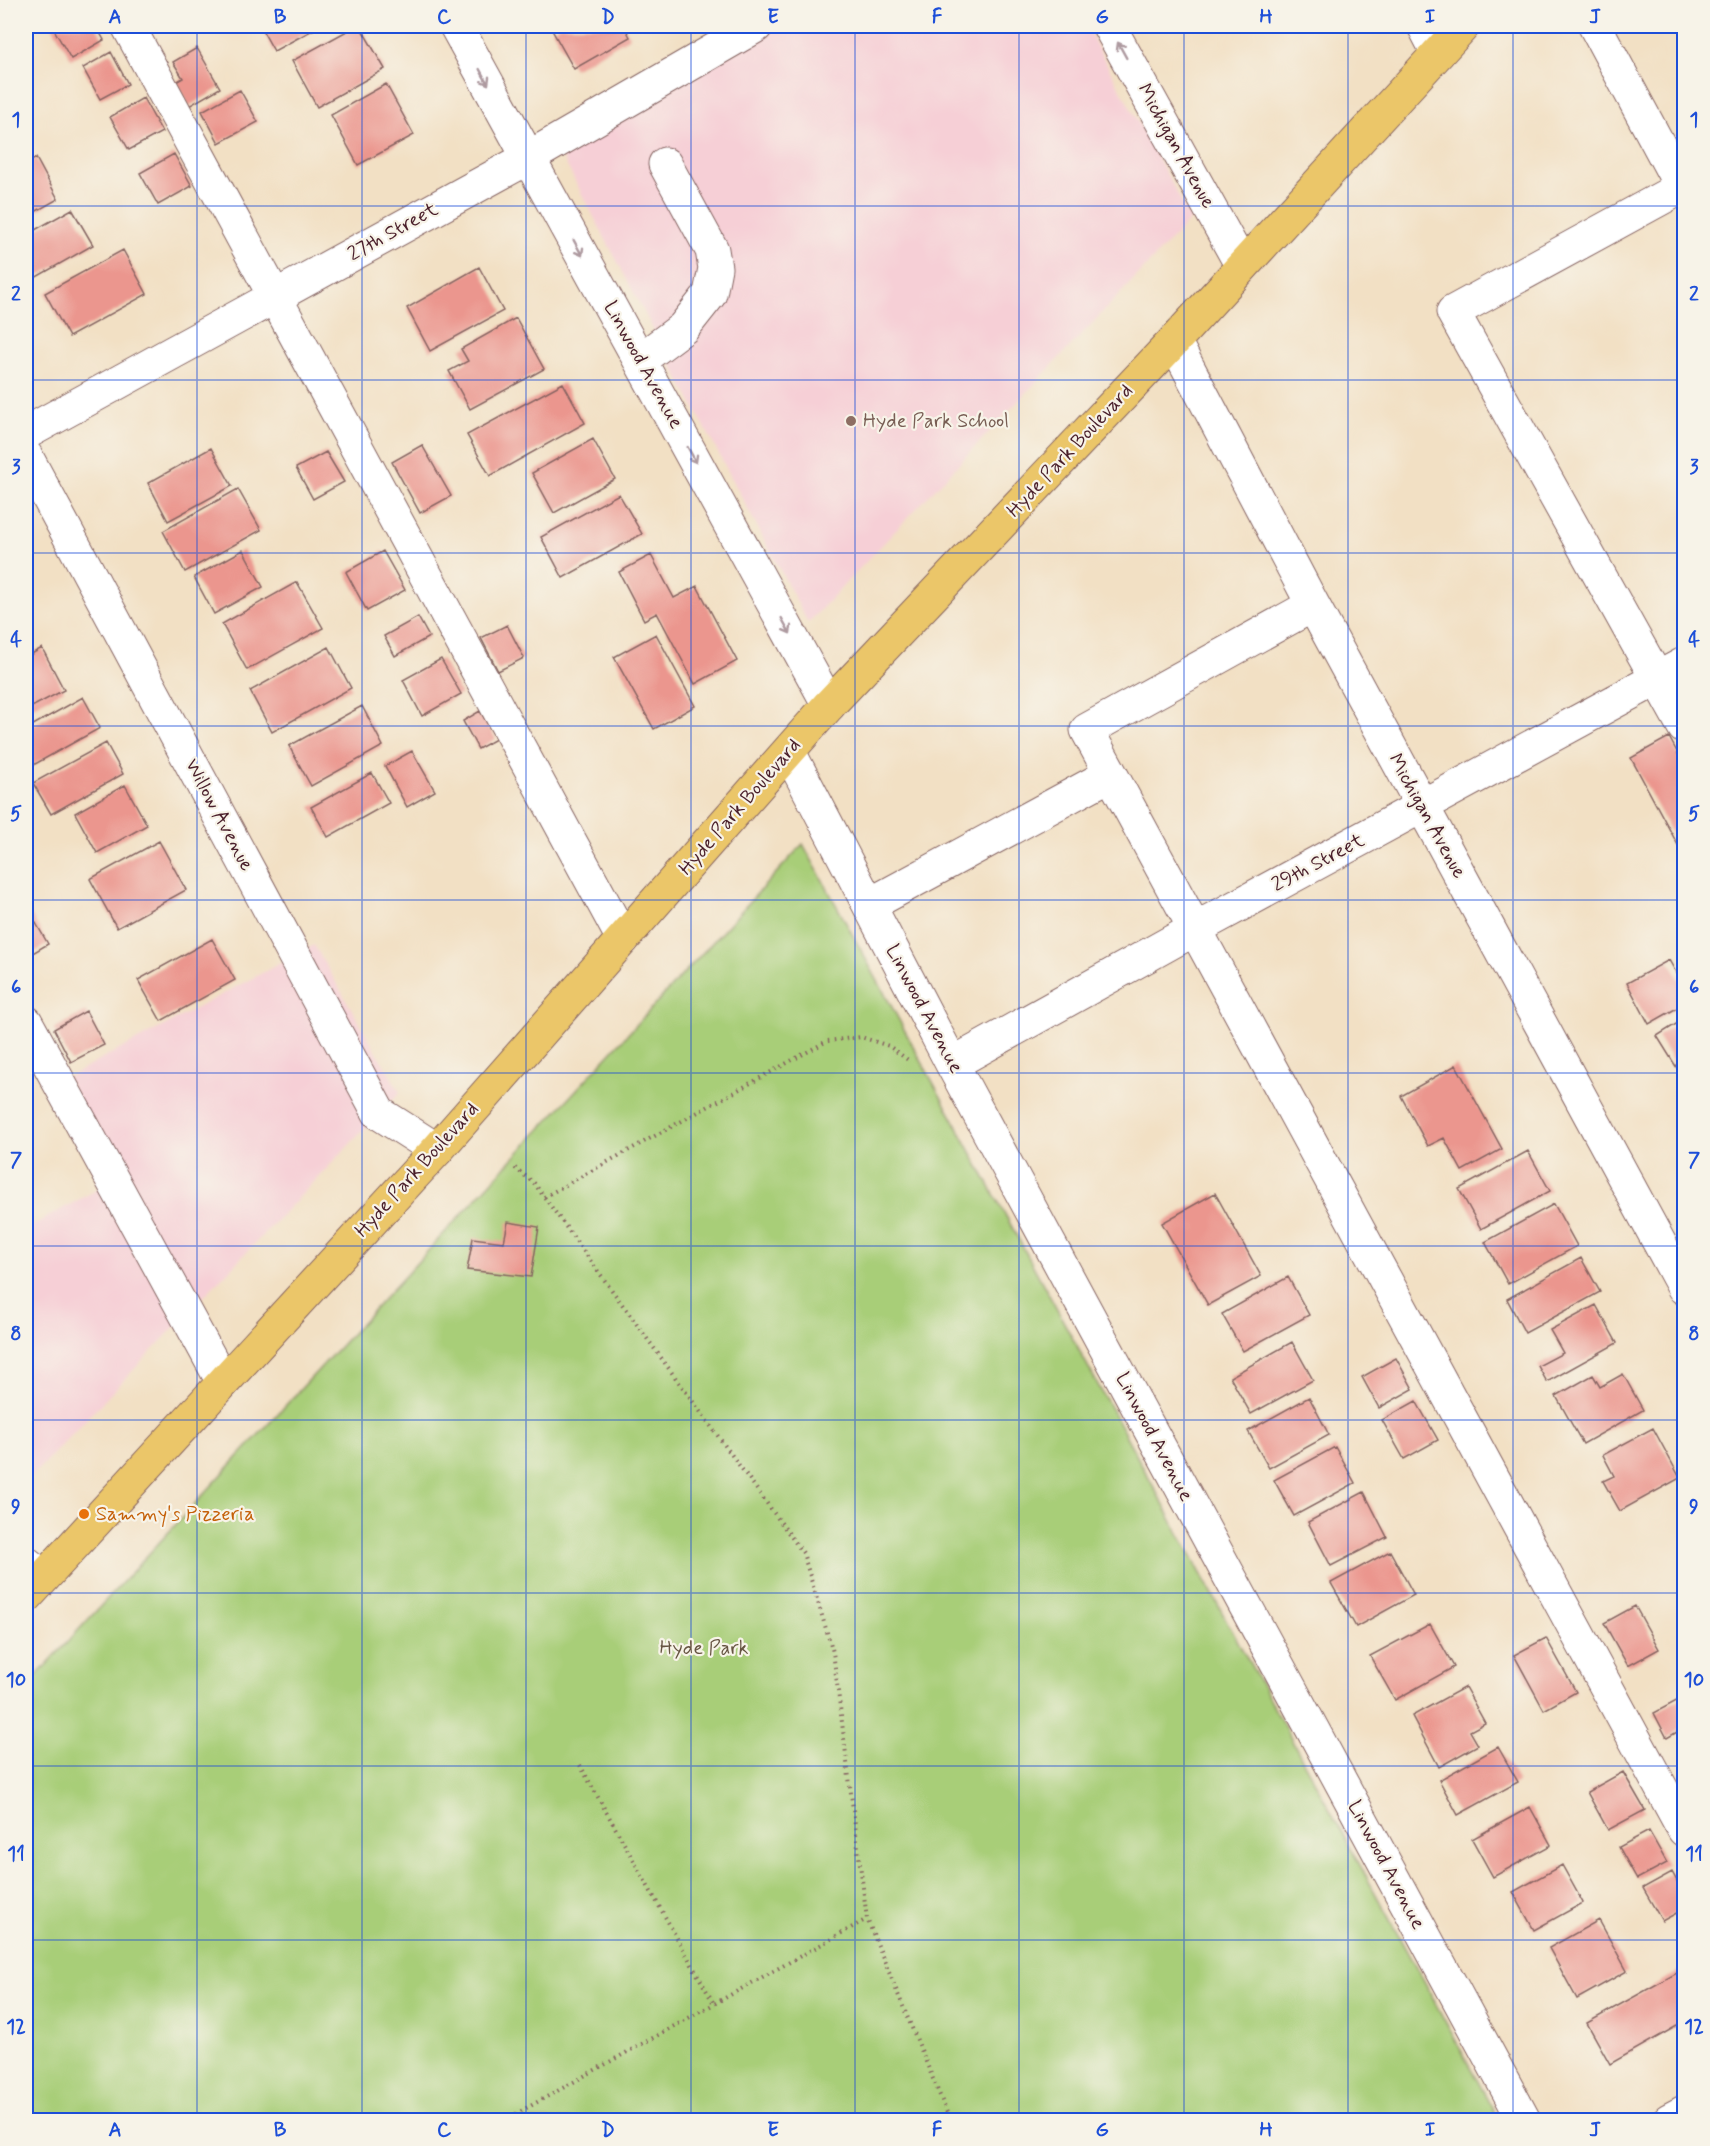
<svg xmlns="http://www.w3.org/2000/svg" width="1710" height="2146" font-family="Mynerve,sans-serif">
<style>
.built{fill:#f6cfd6}
.green{fill:#a8ce78;stroke:#797652;stroke-width:1.5}
.building{fill:#eb968e}
.lines{fill:none;stroke-linecap:round;stroke-linejoin:round}
.minor-casing{stroke:#856361;stroke-width:35}
.major-casing{stroke:#856361;stroke-width:35}
.path{stroke:#856361;stroke-width:4;stroke-dasharray:1.5 4.5;stroke-linecap:butt}
.minor{stroke:#fff;stroke-width:33}
.major{stroke:#ebc669;stroke-width:33}
.oneway{stroke:#ae9aa0}
.grid{fill:none;stroke:#1d4ed8;stroke-width:1.5;stroke-opacity:0.55}
.education-dot{fill:#8d6e63;stroke:#f7f3e8;stroke-width:2}
.food-dot{fill:#e8710a;stroke:#f7f3e8;stroke-width:2}
.labels{text-anchor:middle;dominant-baseline:central;stroke-width:4.5;stroke-linejoin:round;paint-order:stroke}
.street-label{font-size:20px;fill:#4a1f2b;stroke:#f7f3e8}
.education-label{font-size:20px;fill:#785e54;stroke:#f7f3e8;text-anchor:start}
.food-label{font-size:20px;fill:#c56008;stroke:#f7f3e8;text-anchor:start}
.park-label{font-size:20px;fill:#665442;stroke:#f7f3e8}
.neatline{fill:none;stroke:#1d4ed8;stroke-width:2}
.grid-label{font-size:20px;text-anchor:middle;font-weight:bold;fill:#1d4ed8}
</style>
<rect width="100%" height="100%" fill="#f7f3e8"/>
<filter id="ink" filterUnits="userSpaceOnUse"><feTurbulence type="fractalNoise" baseFrequency=".0167" numOctaves="2"/><feDisplacementMap in="SourceGraphic" scale="12" xChannelSelector="R" yChannelSelector="G"/><feConvolveMatrix kernelMatrix="1 2 1 2 8 2 1 2 1" color-interpolation-filters="sRGB"/></filter>
<filter id="wash" filterUnits="userSpaceOnUse"><feTurbulence type="fractalNoise" baseFrequency=".008" numOctaves="4" result="noise"/><feDisplacementMap in="SourceGraphic" scale="24" xChannelSelector="R" yChannelSelector="G"/><feGaussianBlur stdDeviation="1.35" result="paint"/><feColorMatrix in="noise" values="0 0 0 0 0 0 0 0 0 0 0 0 0 0 0 0 0 1.4 0 .05"/><feComposite in="paint" operator="in"/></filter>
<g filter="url(#wash)">
<rect width="100%" height="100%" fill="#f2e0c4"/>
<path class="built" d="M781 26H1086L1191 219 808 623 558 149Z
M314 945 400 1092 26 1482V1229L118 1178 67 1078Z"/>
<path class="green" d="M803 844 1499 2120H26V1687Z"/>
<g id="blocks">
<path class="building" d="M52 26H96L104 40 71 59Z
M260 26H320L274 51Z
M356 26H360L385 69 317 107 292 61Z
M560 26H624L630 37 574 69 552 30Z
M197 48 220 88 189 106 176 82 183 78 173 62Z
M111 52 128 84 100 99 83 68Z
M386 84 414 135 358 165 331 115Z
M240 90 258 122 219 143 202 111Z
M143 98 162 132 129 150 110 117Z
M174 154 192 186 158 205 140 173Z
M36 158 58 199 26 217V164Z
M72 209 93 245 26 283V235Z
M123 250 147 294 69 337 45 293Z
M479 267 503 311 430 351 407 308Z
M516 318 544 369 470 409 449 371 468 361 461 349Z
M563 383 585 423 490 476 467 435Z
M593 439 615 479 554 513 532 473Z
M422 445 451 496 420 513 392 462Z
M211 448 232 486 168 521 148 483Z
M326 452 344 482 313 499 296 468Z
M238 489 261 530 185 572 163 531Z
M619 494 642 534 563 578 541 537Z
M243 550 263 587 214 614 194 577Z
M383 551 405 590 367 611 346 572Z
M651 555 674 598 697 586 737 661 695 684 657 613 644 620 619 572Z
M297 582 323 628 247 670 222 624Z
M418 617 429 637 395 656 384 636Z
M507 625 524 658 498 671 481 638Z
M656 634 695 706 654 729 614 657Z
M329 647 351 688 272 732 250 691Z
M42 648 64 690 26 710V657Z
M441 659 461 694 422 716 403 680Z
M83 697 100 728 28 768 26 763V729Z
M362 706 383 746 311 786 289 746Z
M480 711 496 739 478 749 463 721Z
M1669 737 1684 765V844L1679 847 1631 758Z
M106 743 123 774 51 814 33 783Z
M412 751 435 791 407 807 385 766Z
M372 773 389 803 328 837 311 807Z
M125 785 147 825 97 853 75 813Z
M159 841 186 890 117 928 90 879Z
M29 911 48 944 26 957V913Z
M212 939 235 980 161 1021 138 980Z
M1669 960 1684 987V1004L1649 1024 1627 983Z
M86 1011 104 1045 71 1062 54 1029Z
M1684 1019V1070L1680 1073 1657 1036Z
M1456 1065 1502 1149 1462 1171 1444 1138 1428 1146 1401 1096Z
M1528 1151 1550 1191 1481 1229 1459 1189Z
M1215 1193 1261 1276 1208 1305 1162 1223Z
M1554 1204 1577 1246 1508 1284 1485 1242Z
M508 1222 539 1227 531 1277 467 1270 473 1238 504 1242Z
M1581 1258 1600 1292 1525 1333 1507 1299Z
M1288 1277 1309 1315 1243 1351 1222 1314Z
M1596 1305 1617 1343 1547 1382 1538 1366 1563 1353 1550 1330Z
M1292 1342 1313 1380 1251 1414 1230 1377Z
M1396 1358 1413 1389 1379 1408 1362 1377Z
M1623 1374 1643 1410 1583 1444 1556 1396 1593 1375 1600 1387Z
M1309 1397 1329 1435 1269 1468 1248 1431Z
M1416 1401 1438 1440 1404 1459 1382 1420Z
M1653 1428 1680 1478 1620 1511 1603 1481 1614 1476 1603 1455Z
M1335 1447 1355 1483 1294 1516 1274 1480Z
M1364 1492 1387 1537 1331 1566 1308 1522Z
M1390 1551 1414 1595 1356 1627 1331 1583Z
M1635 1606 1659 1649 1628 1666 1604 1623Z
M1430 1624 1454 1667 1395 1700 1370 1656Z
M1546 1638 1576 1692 1544 1710 1514 1655Z
M1465 1687 1485 1723 1470 1731 1478 1745 1439 1767 1412 1716Z
M1684 1697V1728L1667 1738 1654 1713Z
M1498 1747 1518 1782 1458 1815 1439 1780Z
M1623 1772 1645 1810 1608 1830 1587 1792Z
M1530 1807 1551 1845 1493 1877 1472 1839Z
M1649 1831 1667 1863 1637 1879 1619 1847Z
M1562 1865 1583 1903 1534 1930 1513 1892Z
M1672 1872 1684 1894V1909L1662 1921 1643 1888Z
M1599 1920 1627 1971 1577 1999 1549 1948Z
M1684 1969V2022L1610 2064 1587 2023Z"/>
</g>
</g>
<g filter="url(#ink)">
<use href="#blocks" fill-opacity="0" stroke="#856361" stroke-width="1.5"/>
<g class="lines">
<defs>
<path id="minor" d="M128 26 623 939
M456 26 829 705
M1109 26 1242 266
M1424 26 1438 53
M1595 26 1684 192
M1682 187 1453 312 1684 727
M1174 341 1313 605 1684 1288
M640 360 683 328 710 294 715 268 712 250 665 164
M26 433 528 158 756 26
M26 456 379 1113 437 1150
M1313 605 1087 730 1684 1830
M789 752 952 1064 1524 2120
M869 905 1111 774
M26 1022 223 1382
M952 1064 1195 929 1684 664
M26 1563 44 1577
M1669 2120 1684 2112"/>
<path id="major" d="M26 1597 437 1150 829 705 1174 341 1463 26"/>
</defs>
<use href="#minor" class="minor-casing"/>
<use href="#major" class="major-casing"/>
<path class="path" d="M515 1168 534 1183 803 1553 833 1652 867 1919 950 2120
M544 1197 827 1041 861 1037 889 1046 908 1060
M580 1765 714 2004
M505 2120 867 1919"/>
<use href="#minor" class="minor"/>
<use href="#major" class="major"/>
</g>
<defs><path id="oneway-shaft" d="M-6 0H5M1.5-3L5.5 0L1.5 3" fill="none" stroke-width="1.6" stroke-linecap="round" stroke-linejoin="round" transform="scale(1.5)"/></defs>
<g class="oneway">
<use href="#oneway-shaft" transform="translate(1122 50) rotate(-119)"/>
<use href="#oneway-shaft" transform="translate(484 77) rotate(61)"/>
<use href="#oneway-shaft" transform="translate(578 248) rotate(61)"/>
<use href="#oneway-shaft" transform="translate(692 455) rotate(61)"/>
<use href="#oneway-shaft" transform="translate(786 626) rotate(61)"/>
</g>
</g>
<path class="grid" d="M197 26V2120M362 26V2120M526 26V2120M691 26V2120M855 26V2120M1019 26V2120M1184 26V2120M1348 26V2120M1513 26V2120M26 206H1684M26 380H1684M26 553H1684M26 726H1684M26 900H1684M26 1073H1684M26 1246H1684M26 1420H1684M26 1593H1684M26 1766H1684M26 1940H1684"/>
<circle class="education-dot" cx="851" cy="421" r="6"/>
<circle class="food-dot" cx="84" cy="1514" r="6"/>
<g class="labels">
<g class="street-label">
<text transform="translate(1176 146) rotate(61)">Michigan Avenue</text>
<text transform="translate(393 232) rotate(-29)">27th Street</text>
<text transform="translate(643 365) rotate(61)">Linwood Avenue</text>
<text transform="translate(1070 451) rotate(-47)">Hyde Park Boulevard</text>
<text transform="translate(740 807) rotate(-49)">Hyde Park Boulevard</text>
<text transform="translate(219 815) rotate(62)">Willow Avenue</text>
<text transform="translate(1427 816) rotate(61)">Michigan Avenue</text>
<text transform="translate(1318 863) rotate(-28)">29th Street</text>
<text transform="translate(924 1009) rotate(62)">Linwood Avenue</text>
<text transform="translate(417 1170) rotate(-48)">Hyde Park Boulevard</text>
<text transform="translate(1154 1437) rotate(62)">Linwood Avenue</text>
<text transform="translate(1386 1865) rotate(62)">Linwood Avenue</text>
</g>
<g class="education-label">
<text x="863" y="421">Hyde Park School</text>
</g>
<g class="food-label">
<text x="96" y="1514">Sammy's Pizzeria</text>
</g>
<g class="park-label">
<text x="704" y="1648">Hyde Park</text>
</g>
</g>
<rect width="1710" height="2146" fill="none" stroke="#f7f3e8" stroke-width="66"/>
<rect x="33" y="33" width="1644" height="2080" class="neatline"/>
<g class="grid-label">
<text x="115" y="23">A</text>
<text x="280" y="23">B</text>
<text x="444" y="23">C</text>
<text x="608" y="23">D</text>
<text x="773" y="23">E</text>
<text x="937" y="23">F</text>
<text x="1102" y="23">G</text>
<text x="1266" y="23">H</text>
<text x="1430" y="23">I</text>
<text x="1595" y="23">J</text>
<text x="16" y="126">1</text>
<text x="1694" y="126">1</text>
<text x="16" y="300">2</text>
<text x="1694" y="300">2</text>
<text x="16" y="473">3</text>
<text x="1694" y="473">3</text>
<text x="16" y="646">4</text>
<text x="1694" y="646">4</text>
<text x="16" y="820">5</text>
<text x="1694" y="820">5</text>
<text x="16" y="993">6</text>
<text x="1694" y="993">6</text>
<text x="16" y="1166">7</text>
<text x="1694" y="1166">7</text>
<text x="16" y="1340">8</text>
<text x="1694" y="1340">8</text>
<text x="16" y="1513">9</text>
<text x="1694" y="1513">9</text>
<text x="16" y="1686">10</text>
<text x="1694" y="1686">10</text>
<text x="16" y="1860">11</text>
<text x="1694" y="1860">11</text>
<text x="16" y="2033">12</text>
<text x="1694" y="2033">12</text>
<text x="115" y="2136">A</text>
<text x="280" y="2136">B</text>
<text x="444" y="2136">C</text>
<text x="608" y="2136">D</text>
<text x="773" y="2136">E</text>
<text x="937" y="2136">F</text>
<text x="1102" y="2136">G</text>
<text x="1266" y="2136">H</text>
<text x="1430" y="2136">I</text>
<text x="1595" y="2136">J</text>
</g>
</svg>
